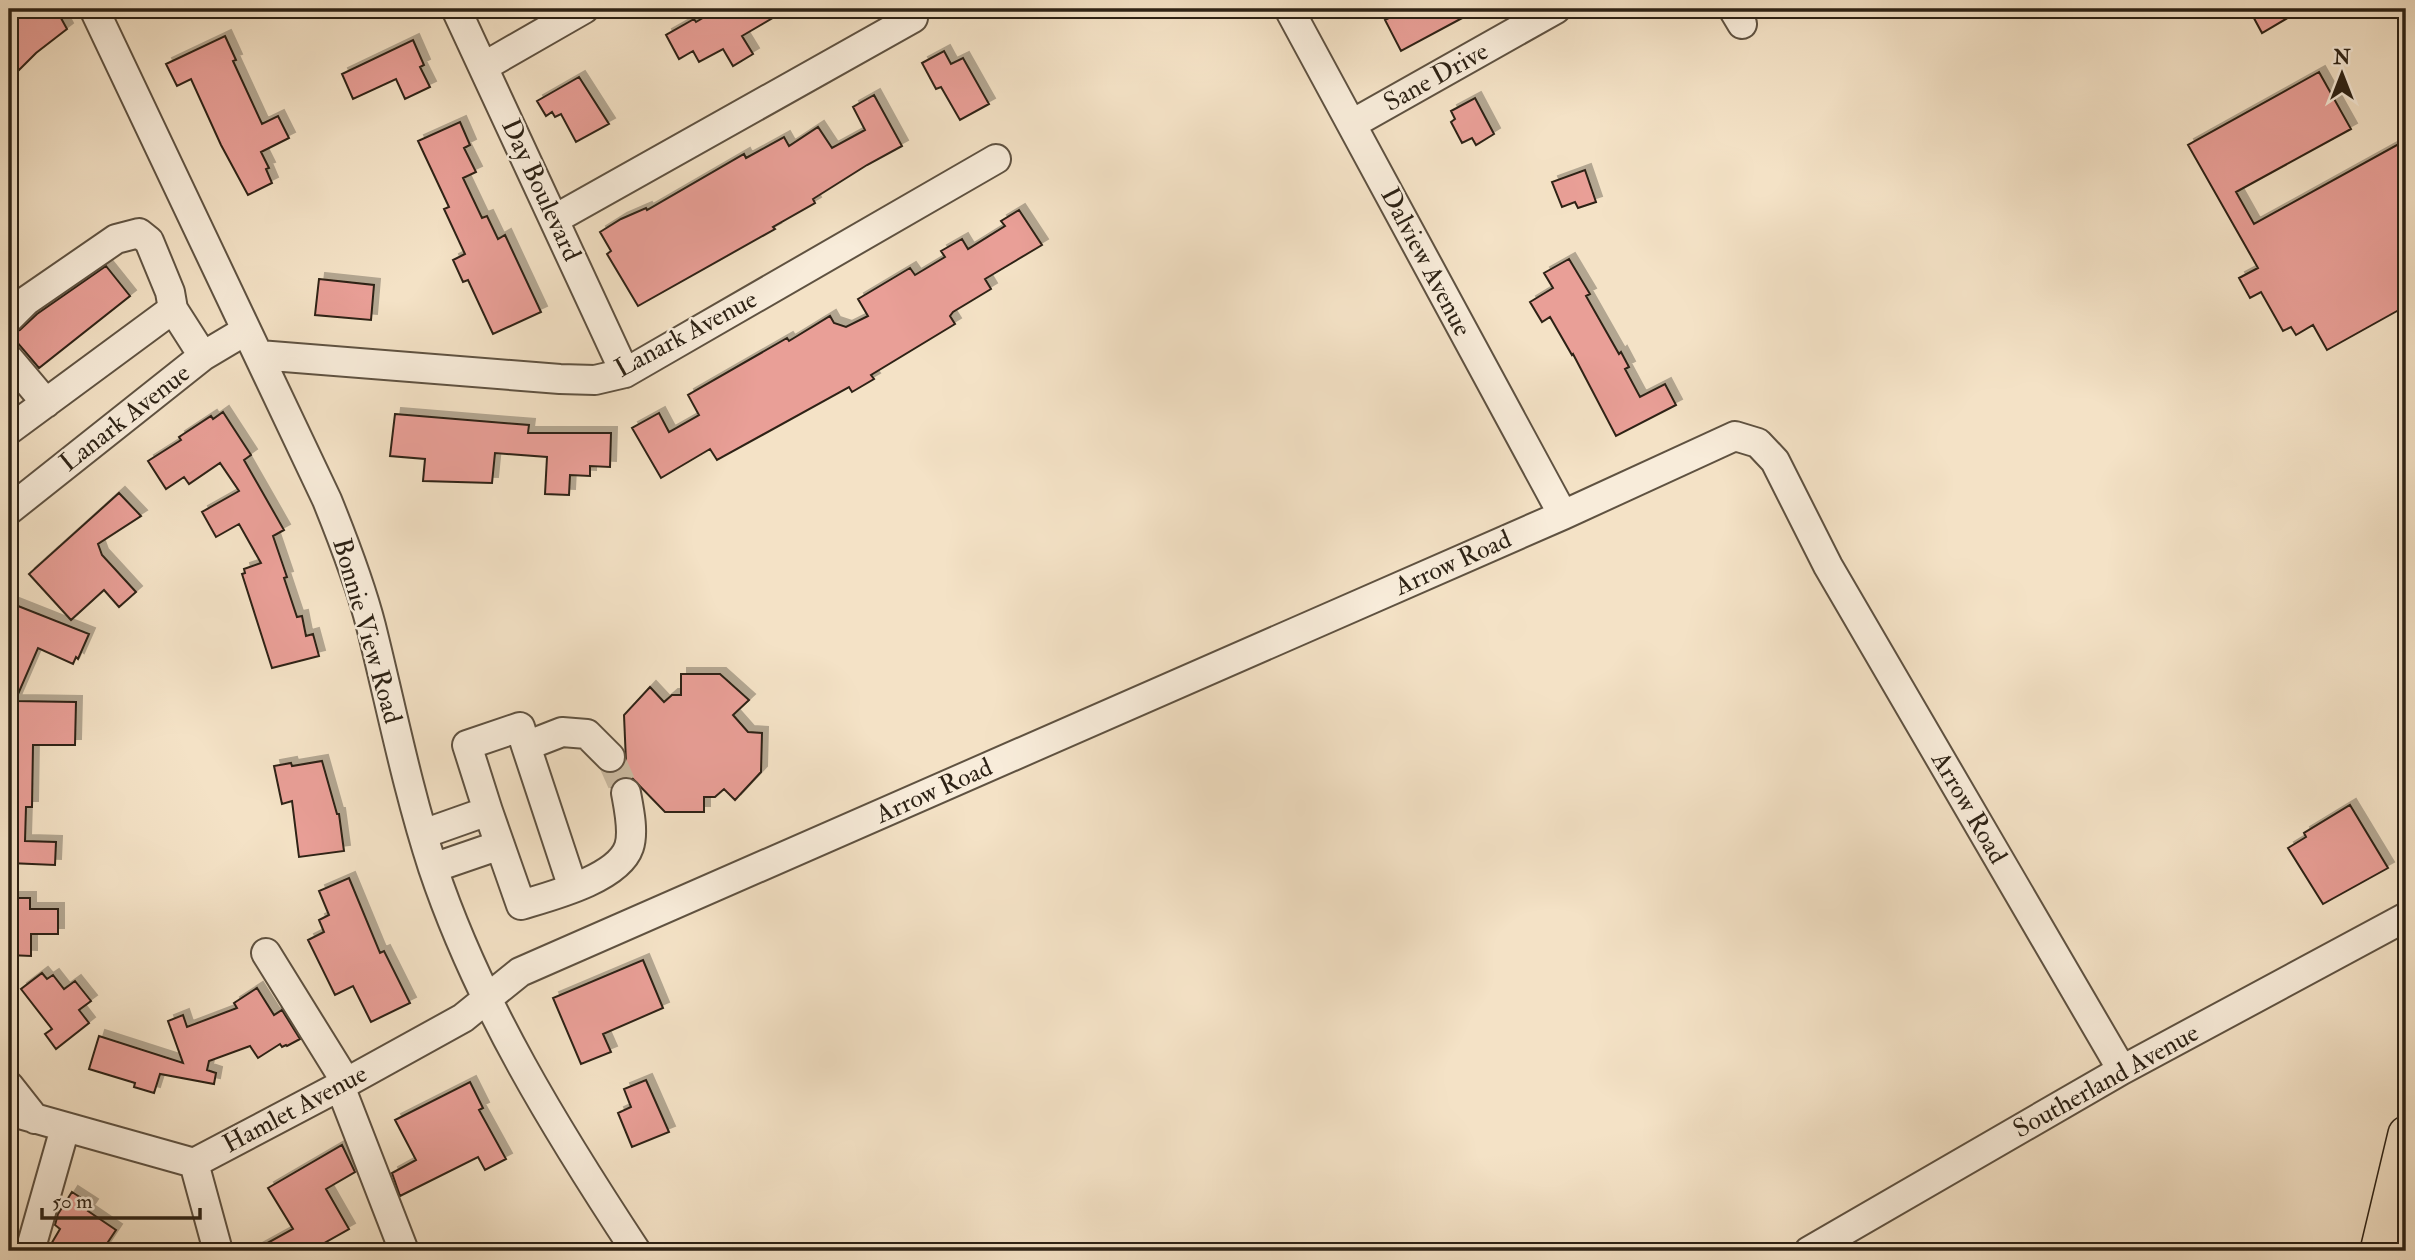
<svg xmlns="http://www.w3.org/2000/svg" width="2415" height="1260" font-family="'IM FELL Double Pica',serif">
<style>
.building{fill:#e99f97;stroke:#2d2215;stroke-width:2;filter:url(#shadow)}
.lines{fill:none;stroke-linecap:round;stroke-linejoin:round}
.minor-tunnel{stroke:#ccbca3;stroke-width:28;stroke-dasharray:28 14;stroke-linecap:butt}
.minor-casing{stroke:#5f5241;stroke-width:32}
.major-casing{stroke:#2d2215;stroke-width:38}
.minor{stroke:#f8ecda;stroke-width:28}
.major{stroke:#f4e2c6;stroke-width:35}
.labels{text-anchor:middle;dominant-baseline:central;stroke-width:5;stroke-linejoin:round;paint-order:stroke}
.street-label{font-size:26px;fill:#2d2215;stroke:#f8ecda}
</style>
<defs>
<filter id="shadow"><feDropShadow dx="6" dy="-6" stdDeviation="0" flood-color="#0004"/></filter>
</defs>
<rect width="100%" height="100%" fill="#f4e2c6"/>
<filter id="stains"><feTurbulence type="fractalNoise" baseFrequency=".00286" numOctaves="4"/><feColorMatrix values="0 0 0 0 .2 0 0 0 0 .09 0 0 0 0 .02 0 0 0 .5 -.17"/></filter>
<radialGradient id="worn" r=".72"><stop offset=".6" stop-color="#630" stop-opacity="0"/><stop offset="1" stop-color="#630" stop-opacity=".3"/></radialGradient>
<path class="building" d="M9 9H56L67 29 36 53 19 70 9 65Z
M718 9H788L742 36 753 54 733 66 723 49 699 62 693 51 679 59 666 35 694 19 696 22Z
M1405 9H1479L1401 51 1385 20Z
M2249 9H2303L2262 33Z
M225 36 236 60 233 61 262 124 278 116 289 138 261 152 269 168 266 169 272 183 248 195 221 145 191 79 177 86 166 64Z
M413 40 424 65 420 67 430 87 405 99 396 79 353 99 342 74Z
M944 51 951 64 963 58 989 104 960 120 941 87 936 89 922 63Z
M2319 72 2351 129 2236 192 2254 224 2406 140V306L2327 350 2313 325 2296 335 2291 327 2283 331 2261 292 2250 298 2239 278 2258 268 2188 145Z
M579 77 609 124 576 142 561 114 555 117 552 112 546 116 537 101Z
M874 95 902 146 867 165 813 199 815 203 773 227 775 229 638 306 607 254 611 251 600 232 621 219 646 208 647 210 744 154 746 158 784 137 789 146 818 127 832 148 865 130 853 107Z
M1475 98 1494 134 1476 145 1472 138 1462 143 1451 122 1455 119 1451 111Z
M460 122 470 145 464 148 476 172 463 178 482 218 487 216 498 239 505 235 541 312 493 334 468 280 463 282 453 260 465 254 444 209 449 207 418 141Z
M1585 170 1596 202 1578 208 1575 202 1562 207 1552 182Z
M1019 210 1042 245 985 279 991 289 953 312 950 316 955 324 871 375 874 379 852 392 849 387 717 460 710 449 661 478 632 428 659 413 669 432 699 415 688 395 787 338 789 341 830 316 834 323 846 327 868 316 858 299 910 268 915 275 945 257 941 251 962 239 968 249 1005 226 1001 221Z
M1569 259 1590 294 1586 296 1619 354 1621 352 1629 367 1625 369 1640 397 1665 384 1676 405 1616 436 1573 354 1572 355 1550 317 1542 322 1530 302 1553 288 1544 273Z
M106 266 130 296 39 368 10 334 20 330 37 314Z
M319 279 374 285 371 320 315 315Z
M223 412 251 455 244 460 284 530 273 536 287 577 284 578 297 617 302 616 306 636 313 634 319 656 272 668 242 574 245 573 244 569 261 563 239 524 216 537 202 512 239 491 220 463 189 484 184 477 166 489 148 461 181 440 179 437 211 416 213 419Z
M395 414 529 425 528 433H611L610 467 590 466V476L570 475 569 495 545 494 547 457 495 453 492 483 423 481 425 459 390 456Z
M119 493 141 516 98 544 102 555 136 592 119 607 104 590 71 620 29 574Z
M13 604 89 634 78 659 76 657 73 664 38 648 15 701 76 702 75 745H33L32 807H26L25 841 56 842 55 865 9 863V765H14L15 718H9V615Z
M681 674H720L749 700 733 715 748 732 762 733 761 772 735 800 724 789 715 797H704V812H665L632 778 622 777 611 786 606 773H615L622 768 626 762 624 715 650 687 664 702 672 695H681Z
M322 761 337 814H339L344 851 299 857 292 801 282 804 274 766 291 763 292 766Z
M2350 805 2388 868 2323 904 2288 848 2306 837 2304 833Z
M349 878 380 953 384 951 410 1003 371 1022 353 986 335 995 308 940 324 932 319 920 329 915 319 891Z
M9 898H30V909H58V934H31V956L9 955Z
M643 960 663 1008 603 1034 611 1052 581 1064 553 998Z
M42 973 47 979 53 975 64 989 75 981 91 1001 79 1010 89 1023 56 1049 45 1034 52 1029 21 989Z
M257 988 274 1015 282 1010 300 1039 287 1046 286 1045 282 1047 280 1044 258 1058 250 1046 209 1061 207 1070 216 1073 214 1084 160 1074 154 1093 134 1087 135 1083 89 1069 99 1036 183 1063 168 1021 183 1015 187 1027 237 1008 234 1003Z
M646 1080 669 1132 632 1147 618 1113 631 1107 624 1089Z
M470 1082 483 1108 479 1110 506 1159 485 1170 478 1157 400 1196 392 1173 416 1160 395 1120Z
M342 1145 355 1172 326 1189 349 1229 310 1251H253L293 1229 268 1188Z
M72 1192 92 1205 88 1211 116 1230 102 1251H47L60 1229 55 1225 58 1214Z"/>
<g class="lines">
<path class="minor-tunnel" d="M610 757 626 793"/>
<defs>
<path id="minor" d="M94 9 327 500C344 542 360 583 371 626 391 706 407 788 433 868 479 1005 557 1131 636 1251
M456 9 625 373
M1289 9 1563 515
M1733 9 1742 24
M483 67 584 9
M1352 124 1556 9
M555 219 913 18
M9 318 26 301 116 239 139 233 149 241 170 292 173 309 203 356
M259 355 560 379 595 380 625 373 996 159
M9 359 46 403
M9 430 173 309
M9 510 203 356 245 331
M526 746 573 888
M488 811 521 905C551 896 618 879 629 847 634 832 629 809 626 793
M423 834 488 811 467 745 520 727 526 746 562 732 587 734 610 757
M433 868 500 845
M266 953 346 1082
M9 1086 35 1119
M340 1086 404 1251
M9 1111 194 1163 340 1086 463 1018 520 972 1563 515 1735 436 1758 443 1775 461 1828 566 2122 1070
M194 1163 218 1251
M30 1251 65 1128
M1809 1251 2122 1070 2406 917"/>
<path id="major" d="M2378 1251 2406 1134"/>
</defs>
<use href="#minor" class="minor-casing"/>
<use href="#major" class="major-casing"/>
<use href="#minor" class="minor"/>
<use href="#major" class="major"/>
</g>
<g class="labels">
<g class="street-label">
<text transform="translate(1436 77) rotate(-29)">Sane Drive</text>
<text transform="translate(541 190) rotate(65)">Day Boulevard</text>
<text transform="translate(1426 262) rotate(62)">Dalview Avenue</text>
<text transform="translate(686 334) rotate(-28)">Lanark Avenue</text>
<text transform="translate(125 418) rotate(-38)">Lanark Avenue</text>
<text transform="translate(1453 563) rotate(-24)">Arrow Road</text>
<text transform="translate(367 631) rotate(74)">Bonnie View Road</text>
<text transform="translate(934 791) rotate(-24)">Arrow Road</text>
<text transform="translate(1969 808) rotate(60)">Arrow Road</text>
<text transform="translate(2106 1081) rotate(-29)">Southerland Avenue</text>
<text transform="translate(295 1109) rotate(-28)">Hamlet Avenue</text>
</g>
</g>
<rect width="2415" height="1260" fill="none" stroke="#f4e2c6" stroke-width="35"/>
<rect x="10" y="10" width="2394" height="1239" fill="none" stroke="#2d2215" stroke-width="3.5"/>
<rect x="18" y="18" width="2380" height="1225" fill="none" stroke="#2d2215" stroke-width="2"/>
<g transform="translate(2342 74)" stroke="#f8ecda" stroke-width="5" paint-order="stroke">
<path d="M0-5L12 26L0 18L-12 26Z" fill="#2d2215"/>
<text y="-10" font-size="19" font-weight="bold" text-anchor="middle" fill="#2d2215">N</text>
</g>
<path d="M42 1208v10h158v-10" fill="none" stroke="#2d2215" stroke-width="3.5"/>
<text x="52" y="1208" font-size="21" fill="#2d2215" stroke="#f8ecda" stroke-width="5" paint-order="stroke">50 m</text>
<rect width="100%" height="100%" filter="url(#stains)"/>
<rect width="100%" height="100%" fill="url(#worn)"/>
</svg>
